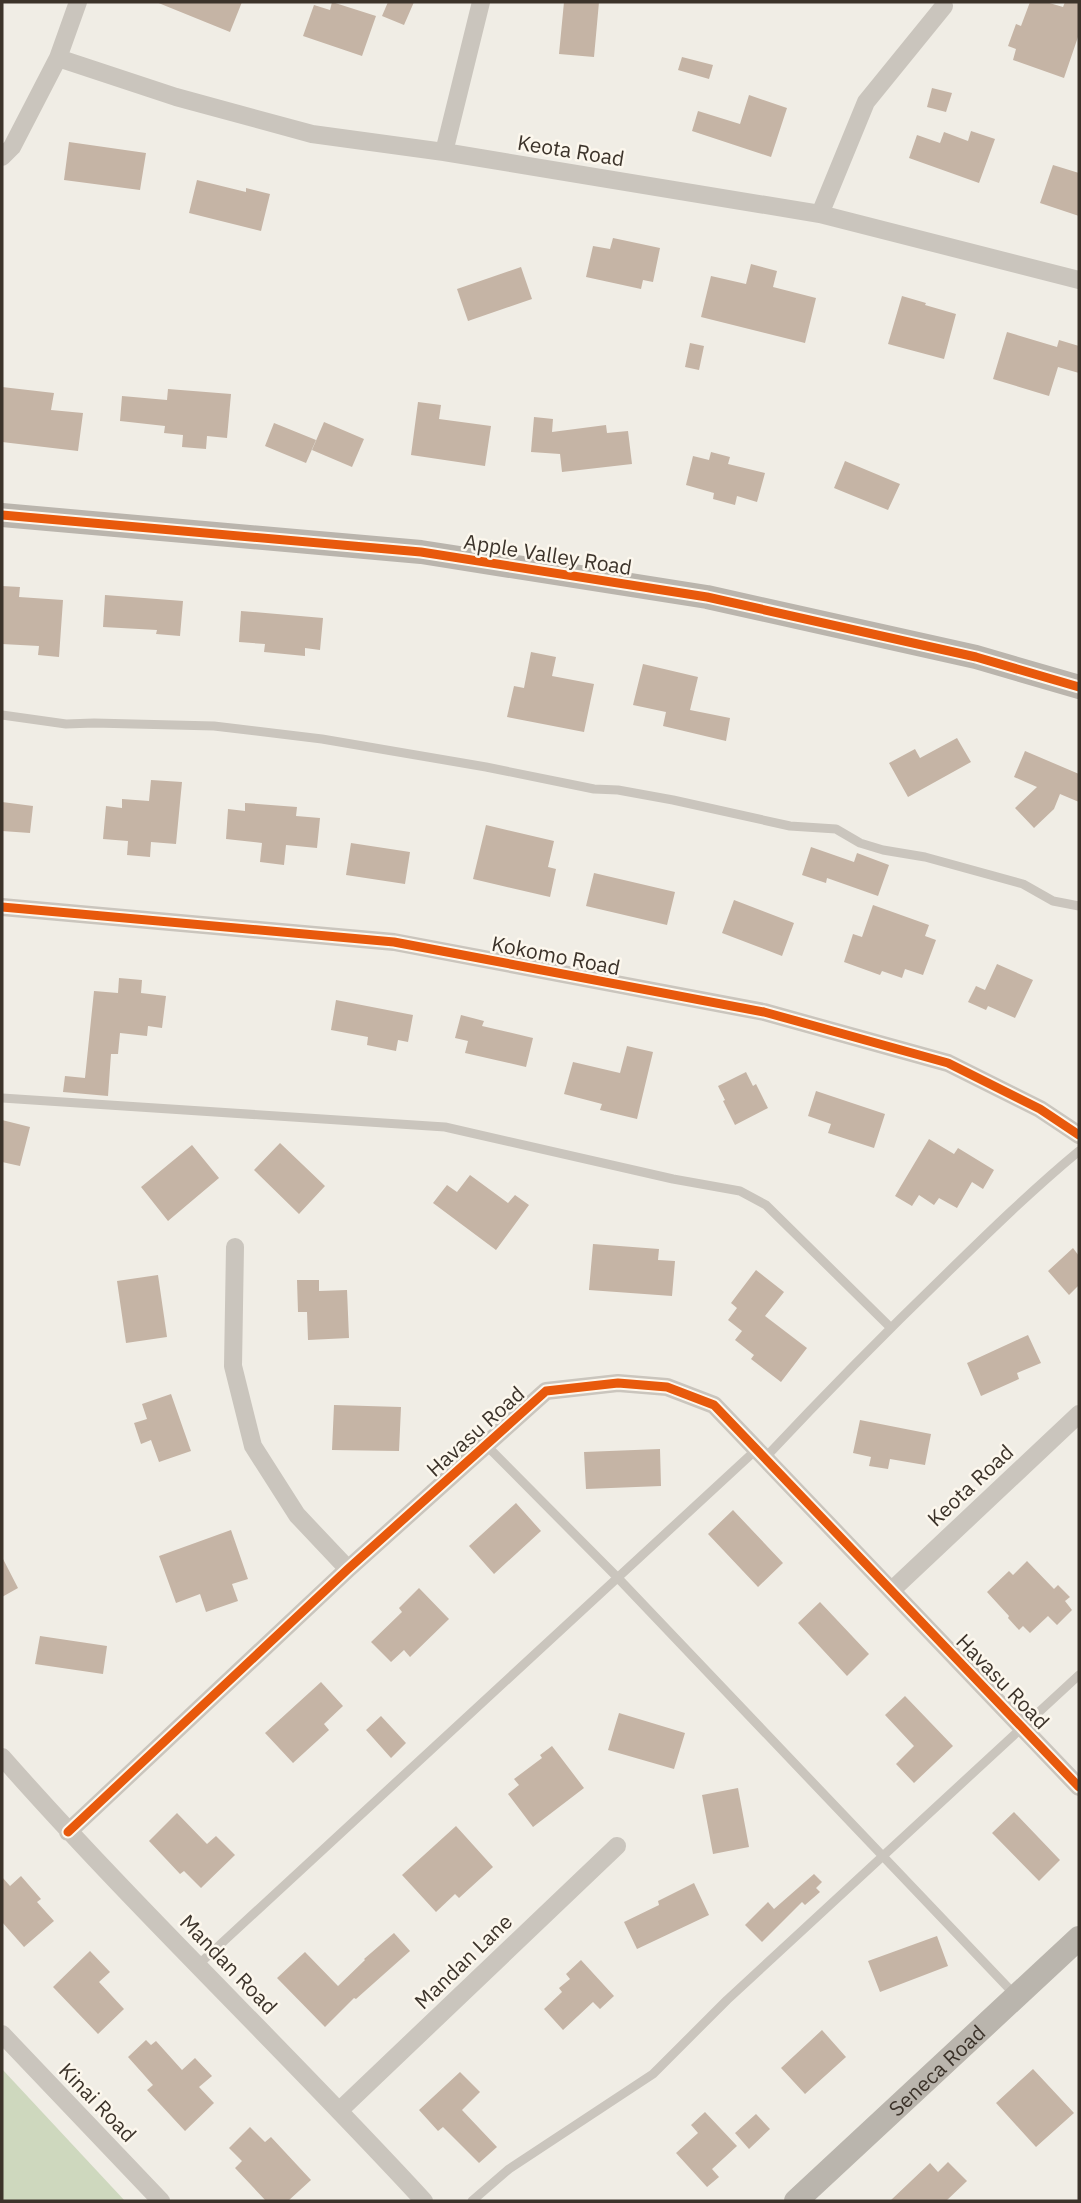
<svg xmlns="http://www.w3.org/2000/svg" width="1081" height="2203" font-family="'IBM Plex Sans',sans-serif">
<style>
.green{fill:#ced8be}
.building{fill:#c5b4a5}
.lines{fill:none;stroke-linecap:round;stroke-linejoin:round}
.lane{stroke:#cac5bd;stroke-width:9}
.street{stroke:#cac5bd;stroke-width:18}
.secondary{stroke:#bab5ad;stroke-width:24}
.cycleway-casing{stroke:#fcf7ed;stroke-width:13}
.cycleway{stroke:#e8590c;stroke-width:9}
.labels{text-anchor:middle;dominant-baseline:central;stroke-width:5;stroke-linejoin:round;paint-order:stroke}
.street-label{font-size:21px;fill:#3c332a;stroke:#fcf7ed}
</style>
<rect width="100%" height="100%" fill="#f0ede5"/>
<path class="green" d="M2 2069 125 2201H2Z"/>
<path class="building" d="M156 2H242L230 32Z
M332 2 376 16 362 56 303 36 314 5 330 10Z
M388 2H414L404 25 382 16Z
M564 2H599L594 57 559 54Z
M1030 2H1046L1063 7 1065 2H1079V34L1064 78 1013 60 1016 49 1008 46 1016 24 1021 26Z
M682 57 713 65 709 79 678 70Z
M932 88 952 93 946 112 927 107Z
M749 95 787 108 771 157 692 131 698 111 740 124Z
M971 131 995 139 979 183 909 158 917 135 940 143 944 132 968 141Z
M69 142 146 153 140 190 64 180Z
M1053 165 1079 173V216L1040 203Z
M197 180 246 192V188L270 194 261 231 189 213Z
M613 238 660 248 653 282 643 280 641 289 586 277 593 246 610 249Z
M751 264 777 271 773 287 816 298 805 343 701 317 711 276 746 284Z
M521 267 532 299 468 321 457 289Z
M902 296 926 303 925 305 956 314 944 359 888 344Z
M1007 332 1057 347 1059 340 1079 346V373L1058 367 1049 396 993 379Z
M690 343 704 346 699 370 685 367Z
M2 387 54 393 51 410 83 413 78 451 2 442Z
M168 389 231 394 227 438 207 436 206 449 182 447 183 435 164 433 165 426 120 421 122 396 167 400Z
M418 402 441 405 439 419 491 426 485 466 411 455Z
M534 417 553 419 552 432 606 425 607 433 628 431 632 464 562 472 560 454 531 452Z
M324 422 364 439 352 467 312 450Z
M274 423 316 440 306 463 265 446Z
M711 452 730 457 728 464 765 473 757 502 737 496 735 505 713 499 714 493 686 485 693 456 709 460Z
M845 461 900 484 888 510 834 488Z
M2 586 20 587 19 597 63 600 59 657 38 655 39 646 2 644Z
M105 595 183 601 180 636 156 634 157 630 103 627Z
M241 611 323 618 320 650 305 648V656L264 652 265 644 239 642Z
M531 652 556 657 552 676 594 684 584 732 507 717 514 686 524 688Z
M643 664 698 677 690 710 730 718 726 741 663 726 666 712 633 705Z
M957 738 971 762 908 797 889 763 915 749 920 758Z
M1025 751 1079 774V802L1060 794 1054 809 1034 828 1015 808 1037 787 1014 777Z
M151 780 182 782 176 844 151 842 150 857 127 855 128 841 103 839 106 806 122 808V799L149 801Z
M2 802 33 806 30 833 2 831Z
M245 803 297 807 296 816 320 818 317 848 286 845 284 865 260 862 262 843 226 839 228 809 245 811Z
M486 825 554 841 548 867 556 869 550 897 473 879Z
M351 843 410 852 405 884 346 875Z
M811 847 854 862 857 853 889 865 878 896 827 878 826 883 802 875Z
M594 873 675 892 667 925 586 906Z
M734 900 794 923 782 956 722 933Z
M873 905 929 925 925 936 936 940 923 975 905 969 902 978 882 971 880 975 844 962 853 934 862 937Z
M997 964 1033 980 1015 1018 988 1006 986 1010 968 1002 976 986 985 990Z
M119 978 142 980 141 993 166 996 162 1028 148 1026 147 1036 120 1033 118 1054H111L108 1096 63 1092 65 1076 85 1078 94 991 118 993Z
M336 1000 413 1015 408 1042 398 1040 396 1051 367 1045 368 1037 331 1030Z
M461 1015 484 1021 482 1026 533 1038 526 1067 465 1053 468 1041 455 1038Z
M627 1046 653 1052 637 1119 600 1110 602 1104 564 1094 573 1062 620 1073Z
M746 1072 753 1086 756 1084 768 1108 735 1125 723 1101 725 1100 718 1086Z
M816 1091 885 1114 874 1148 828 1133 831 1124 808 1116Z
M2 1120 30 1127 20 1166 2 1162Z
M929 1139 954 1154 958 1148 994 1170 983 1189 972 1182 957 1208 939 1198 934 1205 919 1195 912 1206 895 1196Z
M280 1143 325 1186 299 1214 254 1170Z
M192 1145 219 1178 168 1221 141 1187Z
M470 1175 508 1203 515 1195 529 1205 496 1250 433 1203 447 1185 457 1192Z
M593 1244 659 1249 658 1260 675 1261 672 1296 589 1290Z
M1073 1248 1079 1256V1285L1069 1295 1048 1271Z
M756 1270 784 1292 765 1316 807 1348 781 1382 751 1359 754 1355 735 1340 742 1331 728 1320 737 1308 731 1303Z
M158 1275 167 1337 126 1343 117 1281Z
M297 1280H319V1291L347 1290 349 1338 308 1340 307 1312H298Z
M1028 1335 1041 1363 1017 1373 1019 1379 981 1396 967 1363Z
M171 1394 191 1451 159 1462 151 1440 141 1444 134 1423 147 1419 142 1404Z
M334 1405 401 1407 399 1451 332 1450Z
M860 1420 931 1434 925 1465 890 1459 888 1469 869 1466 871 1457 853 1453Z
M660 1449 661 1486 586 1489 584 1452Z
M516 1503 541 1531 494 1574 469 1546Z
M733 1510 783 1563 758 1587 708 1534Z
M231 1530 248 1579 232 1584 238 1601 206 1612 200 1594 176 1603 159 1556Z
M2 1557 18 1588 2 1597Z
M1027 1561 1054 1589 1058 1585 1070 1597 1065 1601 1072 1610 1057 1625 1048 1616 1030 1633 1023 1626 1019 1630 1008 1618 1009 1616 987 1592 1009 1571 1013 1575Z
M419 1588 449 1619 410 1657 404 1650 391 1662 371 1642 402 1612 399 1608Z
M820 1602 869 1654 847 1676 798 1623Z
M40 1636 107 1646 103 1674 35 1664Z
M321 1682 343 1706 324 1724 329 1730 293 1763 265 1733Z
M905 1696 953 1746 914 1783 896 1764 914 1746 885 1715Z
M619 1713 685 1733 674 1769 608 1750Z
M381 1716 406 1743 391 1758 366 1730Z
M552 1746 584 1788 533 1827 508 1794 519 1785 514 1779 542 1758 540 1755Z
M738 1788 749 1847 713 1854 702 1795Z
M1014 1812 1060 1860 1039 1881 992 1833Z
M177 1813 207 1844 216 1836 235 1855 201 1888 184 1871 180 1874 149 1841Z
M456 1826 493 1867 459 1898 455 1894 436 1912 402 1875Z
M814 1874 822 1882 816 1888 820 1892 805 1905 802 1902 762 1942 745 1925 768 1902 774 1909Z
M21 1876 41 1899 37 1902 54 1921 24 1947 2 1922V1877L10 1886Z
M694 1883 709 1915 637 1949 624 1922 659 1905 658 1901Z
M394 1933 410 1951 356 1999 354 1998 325 2027 277 1978 305 1952 338 1986 365 1960 364 1959Z
M937 1936 948 1966 880 1992 868 1961Z
M90 1951 110 1972 99 1982 124 2009 98 2034 53 1987Z
M581 1960 614 1996 600 2009 593 2002 563 2030 544 2009 562 1992 559 1988 570 1979 566 1974Z
M822 2030 846 2057 805 2094 781 2068Z
M146 2040 151 2045 156 2041 182 2070 195 2058 212 2076 199 2087 214 2103 185 2131 147 2090 153 2085 128 2057Z
M1033 2069 1074 2113 1036 2147 996 2103Z
M460 2072 480 2092 462 2110 497 2147 479 2163 443 2127 438 2131 419 2110Z
M705 2112 737 2146 712 2169 719 2177 707 2187 676 2153 698 2133 691 2125Z
M756 2114 770 2129 749 2149 735 2133Z
M250 2127 265 2142 271 2137 311 2180 288 2201H266L235 2168 242 2161 229 2148Z
M948 2162 967 2181 946 2201H890L930 2163 938 2172Z"/>
<g class="lines">
<path class="lane" d="M2 715 66 724 94 723 214 726 322 739 486 767 594 789 618 790 673 800 790 826 836 829 860 843 883 850 925 857 1023 884 1053 901 1079 906
M2 1098 445 1127 673 1179 740 1191 766 1205 891 1328
M486 1445 617 1577 1016 1996
M765 1458C824 1395 884 1334 946 1274 989 1232 1032 1190 1079 1151
M198 1965 757 1449
M472 2201 509 2169 653 2074 727 2000 1079 1675"/>
<path class="street" d="M58 58 176 97 312 134 444 152 820 214 1079 280
M444 152 481 2
M2 157 12 147 58 58 78 2
M820 214 866 102 944 6
M2 907 394 942 764 1012 948 1063 1040 1109 1079 1135
M235 1247 233 1366 253 1446 297 1515 348 1569
M892 1590 1079 1414
M2 1757C137 1910 286 2051 424 2201
M68 1832 348 1569 546 1391 618 1383 667 1387 714 1405 1079 1787
M2 2034 161 2201
M340 2110 617 1846"/>
<g class="secondary">
<path d="M2 515 421 552 707 597 976 657 1079 687"/>
<path id="s1" d="M796 2201 1079 1938"/>
</g>
<defs>
<path id="cycleway" d="M2 515 421 552 707 597 976 657 1079 687
M2 907 394 942 764 1012 948 1063 1040 1109 1079 1135
M68 1832 348 1569 546 1391 618 1383 667 1387 714 1405 1079 1787"/>
</defs>
<use href="#cycleway" class="cycleway-casing"/>
<use href="#cycleway" class="cycleway"/>
</g>
<g class="labels">
<g class="street-label">
<text transform="translate(571 150) rotate(9)">Keota Road</text>
<text transform="translate(548 554) rotate(9)">Apple Valley Road</text>
<text transform="translate(556 955) rotate(11)">Kokomo Road</text>
<text transform="translate(475 1431) rotate(-42)">Havasu Road</text>
<text transform="translate(970 1485) rotate(-43)">Keota Road</text>
<text transform="translate(1003 1681) rotate(46)">Havasu Road</text>
<text transform="translate(463 1961) rotate(-44)">Mandan Lane</text>
<text transform="translate(229 1964) rotate(46)">Mandan Road</text>
<text stroke="none"><textPath href="#s1" startOffset="192">Seneca Road</textPath></text>
<text transform="translate(98 2102) rotate(46)">Kinai Road</text>
</g>
</g>
<rect width="1081" height="2203" fill="none" stroke="#3c332a" stroke-width="7"/>
</svg>
